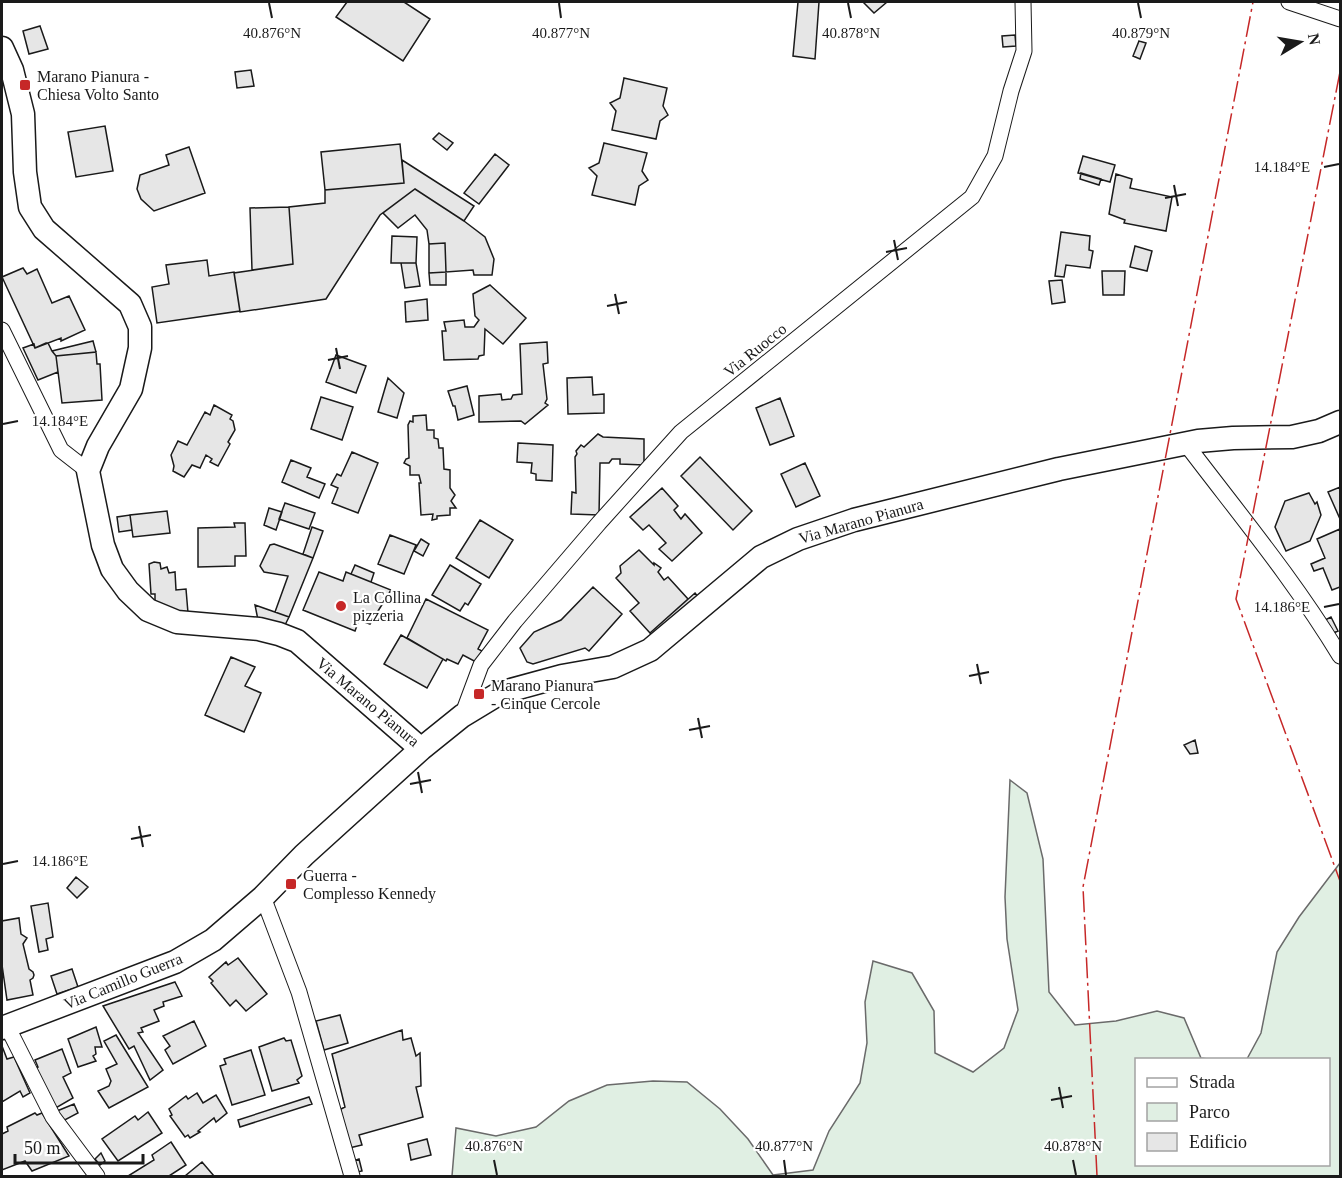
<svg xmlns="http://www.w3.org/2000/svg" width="1342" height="1178" font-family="Georgia,serif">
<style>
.green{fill:#e0efe3;stroke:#6a6a6a;stroke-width:1.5}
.building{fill:#e6e6e6;stroke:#1a1a1a;stroke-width:1.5}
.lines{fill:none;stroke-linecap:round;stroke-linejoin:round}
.street-casing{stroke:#1a1a1a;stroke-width:17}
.secondary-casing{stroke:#1a1a1a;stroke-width:25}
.street{stroke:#fff;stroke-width:15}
.secondary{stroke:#fff;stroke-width:22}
.power{stroke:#c62828;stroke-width:1.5;stroke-dasharray:21 4.5 3 4.5;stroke-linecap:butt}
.ticks{fill:none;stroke:#1a1a1a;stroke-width:2}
.poi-dot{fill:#c62828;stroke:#fff;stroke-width:2}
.labels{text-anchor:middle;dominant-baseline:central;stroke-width:4.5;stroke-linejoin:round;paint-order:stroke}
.poi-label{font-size:16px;fill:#1a1a1a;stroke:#fff;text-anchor:start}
.street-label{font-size:16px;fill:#1a1a1a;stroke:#fff}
.ticks-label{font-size:15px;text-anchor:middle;fill:#1a1a1a;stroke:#fff;stroke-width:4.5;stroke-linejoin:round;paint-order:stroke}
</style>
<rect width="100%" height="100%" fill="#fff"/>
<path class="green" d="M1010 780 1027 793 1043 859 1049 992 1075 1025 1116 1021 1157 1011 1184 1018 1201 1058 1208 1059 1136 1060V1164H1328V1060L1247 1059 1261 1033 1277 952 1299 917 1340 863V1176H452L456 1128 496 1136 536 1127 569 1101 607 1085 653 1081 687 1082 720 1109 748 1139 773 1175 813 1170 829 1131 860 1083 867 1043 865 1002 873 961 912 973 934 1011 935 1053 973 1072 1004 1048 1018 1010 1007 939 1005 897Z"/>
<path class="building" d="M347 2H404L430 19 403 61 336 17Z
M798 2H819L815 59 793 56Z
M863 2H887L874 13Z
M40 26 48 49 29 54 23 31Z
M1015 35 1016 46 1003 47 1002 36Z
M1139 41 1146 43 1140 59 1133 56Z
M251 70 254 86 237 88 235 72Z
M624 78 667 88 663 106 668 115 660 121 656 139 612 130 616 111 610 103 620 98Z
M105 126 113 171 76 177 68 132Z
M439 133 453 143 447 150 433 139Z
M604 143 647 153 642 171 648 180 639 186 635 205 592 195 597 176 589 168 599 163Z
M400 144 404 183 325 190 321 152Z
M189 147 205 193 154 211 141 199 137 189 140 175 169 165 166 155Z
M495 154 509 165 479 204 464 193Z
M1083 156 1115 165 1110 182 1078 173Z
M402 160 474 206 464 221 415 189 380 215 326 299 240 312 234 273 293 264 289 207 325 203V190L404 183Z
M1081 173 1101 179 1099 185 1080 179Z
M1116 174 1132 179 1130 188 1172 197 1166 231 1124 223 1125 220 1109 214Z
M415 189 464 221 485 237 494 259 492 275H474L473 270 446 272 445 243 429 244 427 230 415 215 398 228 383 213Z
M289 207 293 264 252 270 250 208Z
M1061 232 1090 236 1089 250 1093 251 1090 268 1066 265 1064 277 1055 276Z
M392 236 417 237 416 263H391Z
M445 243 446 272 429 273V244Z
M1135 246 1152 251 1147 271 1130 267Z
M207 260 209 276 234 272 240 311 157 323 152 287 169 284 166 265Z
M401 263H416L420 286 405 288Z
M23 268 27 274 37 269 52 303 69 296 85 330 61 341V338L35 348 2 277Z
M1102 271H1125L1124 295H1103Z
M446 272V285H430L429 273Z
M1062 280 1065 302 1052 304 1049 281Z
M490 285 526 318 503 344 485 329 484 355 479 356 478 359 444 360 442 331H446L444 322 464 320 465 327H474L479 320 475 316 473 294Z
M427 299 428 320 406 322 405 302Z
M93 341 96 352 56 356 52 351Z
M547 342 548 363 543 364 547 399 545 403 548 405 525 424 521 421 479 422V396L501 394 502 400 511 399 513 395 522 394 520 344Z
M46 343H48L52 351 56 356 58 372 38 380 23 348 34 344 35 348Z
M96 352 97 364H100L102 400 62 403 56 356Z
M336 355 366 366 356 393 326 382Z
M592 377 593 395 604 394V413L568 414 567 378Z
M388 378 404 393 397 418 378 412Z
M467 386 474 415 458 420 455 406H453L448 391Z
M321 397 353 407 342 440 311 429Z
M780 398 794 436 770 445 756 408Z
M214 405 232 415 230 419 233 421 235 430 228 442 230 444 218 466 210 462 212 459 206 455 200 468 192 465 184 477 173 471 174 466 171 455 178 441 187 445 205 412 210 415Z
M426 415 427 430H434V438L438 439 439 448H443L444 469 450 470V488L455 495 451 501 456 508H450V515L437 516V519L432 520 433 514 421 515 419 483H421L419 475H410V466L404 463 406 459 409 458 408 425 410 421 413 422V416Z
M598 434 603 437 644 439V465L620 464V459H612L609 463H600L599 515 571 514 572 492 576 493 575 457 577 454 576 451 581 445 584 447Z
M518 443 553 445 552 481 536 480V474L531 473 532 463 517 462Z
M352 452 378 463 358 513 332 503 338 488 331 485 337 474 341 476Z
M700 457 752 511 733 530 681 476Z
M291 460 311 468 307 477 325 484 319 498 282 482Z
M805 463 820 496 796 507 781 474Z
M1340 487V519L1328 492Z
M662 488 678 506 674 510 681 519 685 514 702 533 672 561 659 549 666 543 649 525 643 530 630 517Z
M1309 493 1315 504 1317 502 1321 515 1310 541 1286 551 1275 527 1285 501Z
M285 503 315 513 309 529 279 519Z
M269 508 282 512 276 530 264 525Z
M167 511 170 533 133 537 130 515Z
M130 515 132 530 119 532 117 517Z
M480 520 513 540 489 578 456 558Z
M234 523H245L246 556H235V566L198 567V528L235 527Z
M312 527 323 531 313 558 303 554Z
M1340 529V587L1332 590 1323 568 1314 571 1311 564 1325 558 1317 539Z
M390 535 416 545 404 574 378 564Z
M421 539 429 544 423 556 414 551Z
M274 544 313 558 289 617 275 612 288 576 264 572 260 566 270 545Z
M639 550 654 565V563L661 568 658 572 664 580 668 577 688 599 650 633 630 611 639 603 616 578 621 573 620 566Z
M154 562 160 563 161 569 167 567 169 573 175 572 176 590 186 589 188 613H175L155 603V594H151L149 564Z
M355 565 374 573 371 582 351 574Z
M450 565 481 584 468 605 465 603 460 611 432 595Z
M319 572 343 581 346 572 391 590 370 624 359 620 355 631 303 610Z
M593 587 622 614 589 651 585 648 533 664 527 662 520 648 534 632 561 620Z
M695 593 701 601 657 641 650 633Z
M426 599 488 630 478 649 482 651 476 662 463 655 458 664 447 659 446 661 407 638Z
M255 605 289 617 283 629 259 625Z
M1331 617 1338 631 1331 634 1323 621Z
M401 635 443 659 427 688 384 664Z
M231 657 255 667 245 686 261 693 244 732 205 715Z
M1195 740 1198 753 1190 754 1184 745Z
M76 877 88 887 77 898 67 888Z
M48 903 53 937 46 939 48 950 39 952 31 906Z
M19 918 21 934 27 938 23 944 29 969 33 972 34 975 33 978 30 980 33 995 7 1000 2 965V921Z
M238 958 267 994 246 1011 236 1000 230 1006 211 983 213 981 209 977 226 962 228 965Z
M72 969 78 987 57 994 51 976Z
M175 982 182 996 163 1002 164 1006 154 1010 159 1021 141 1028 143 1032 138 1033 163 1070 150 1080 134 1046 129 1049 103 1006Z
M340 1015 348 1043 324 1050 316 1021Z
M194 1021 206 1046 173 1064 165 1050 170 1046 163 1036Z
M96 1027 102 1047H95L96 1054 93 1056 96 1061 78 1067 68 1039Z
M402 1030 403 1040 411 1038 416 1056 420 1053 421 1086 416 1087 423 1117 359 1135 362 1145 349 1148 339 1110 345 1107 332 1054Z
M116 1035 148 1087 109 1108 98 1091 109 1086 111 1081 106 1069 117 1064 104 1041Z
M284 1038 286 1041 291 1040 302 1076 297 1080 299 1083 272 1091 259 1047Z
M2 1046 7 1059 14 1057 30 1093 23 1097 20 1091 2 1102Z
M62 1049 71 1073 63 1077 73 1098 54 1109 33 1069 38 1067 35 1060Z
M251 1050 265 1095 232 1105 220 1066 226 1064 224 1059Z
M197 1093 203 1103 216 1095 227 1113 216 1122 214 1118 198 1131 200 1132 190 1138 188 1135 185 1137 170 1116 172 1115 169 1109 186 1096 188 1099Z
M309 1097 312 1104 240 1127 238 1120Z
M74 1104 78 1113 61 1122 57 1111Z
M148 1112 162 1133 118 1161 102 1139 135 1116 138 1120Z
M35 1113 37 1115 42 1113 69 1156 32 1171 25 1161 2 1170V1134L8 1131 7 1127Z
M427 1139 431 1155 411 1160 408 1144Z
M171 1142 186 1165 169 1176H128L154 1160 152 1155Z
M101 1153 105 1161 100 1165 95 1159Z
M359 1159 362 1171 352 1173 350 1162Z
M202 1162 214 1176H185Z"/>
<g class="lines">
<defs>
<path id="street" d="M1289 2 1340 19
M2 330 61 450 88 471
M1186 444C1239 514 1295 581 1340 656
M462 716 481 665 515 621 599 523 681 432 972 197 995 156 1011 91 1024 51 1023 2
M263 897 299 992 352 1176
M7 1026 53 1117 97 1176"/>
<path id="secondary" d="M2 48 12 70 23 114 25 172 30 207 44 229 130 304 140 327V348L131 389 98 446 88 471 103 545 112 569 128 591 148 610 177 622 259 629 279 634 297 641 421 749
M2 1028 175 962 213 940 263 897 304 855 421 749 462 716 500 693 562 676 613 667 650 650 761 557 798 539 854 520 1059 469 1198 441 1233 438 1292 437 1319 431 1340 422"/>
</defs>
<use href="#street" class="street-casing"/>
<use href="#secondary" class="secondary-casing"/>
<use href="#street" class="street"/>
<use href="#secondary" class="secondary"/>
<path class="power" d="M1340 72 1236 599 1340 881
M1097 1176 1083 887 1253 2"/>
</g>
<path class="ticks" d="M269 3 272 18M559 3 561 18M848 3 851 18M1138 3 1141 18M1324 167 1339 164M1174 185 1178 206M1165 198 1186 194M894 240 898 260M886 252 907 248M615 294 619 314M607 306 627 302M336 348 340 369M328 360 348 356M3 424 18 421M1324 607 1339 604M977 664 981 684M969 676 989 672M698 718 702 738M689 730 710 726M418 772 422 793M410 784 431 780M139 826 143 847M131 839 151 835M3 864 18 861M1059 1087 1063 1108M1051 1100 1072 1096M494 1160 497 1175M784 1160 786 1175M1073 1160 1076 1175"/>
<g class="poi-dot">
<rect x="19" y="79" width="12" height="12" rx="3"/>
<circle cx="341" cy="606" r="6"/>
<rect x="473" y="688" width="12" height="12" rx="3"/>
<rect x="285" y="878" width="12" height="12" rx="3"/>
</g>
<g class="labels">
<g class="poi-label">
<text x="37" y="76">Marano Pianura -<tspan x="37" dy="18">Chiesa Volto Santo</tspan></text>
<text x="353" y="597">La Collina<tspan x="353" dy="18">pizzeria</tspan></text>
<text x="491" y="685">Marano Pianura<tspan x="491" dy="18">- Cinque Cercole</tspan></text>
<text x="303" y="875">Guerra -<tspan x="303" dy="18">Complesso Kennedy</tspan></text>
</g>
<g class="street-label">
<text transform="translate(755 350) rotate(-39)">Via Ruocco</text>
<text transform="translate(861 521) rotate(-16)">Via Marano Pianura</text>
<text transform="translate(368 702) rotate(40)">Via Marano Pianura</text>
<text transform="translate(123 981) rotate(-22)">Via Camillo Guerra</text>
</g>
</g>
<g class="ticks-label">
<text x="272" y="38">40.876°N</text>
<text x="561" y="38">40.877°N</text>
<text x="851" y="38">40.878°N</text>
<text x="1141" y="38">40.879°N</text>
<text x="1282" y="172">14.184°E</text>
<text x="60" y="426">14.184°E</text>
<text x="1282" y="612">14.186°E</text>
<text x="60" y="866">14.186°E</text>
<text x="494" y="1151">40.876°N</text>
<text x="784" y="1151">40.877°N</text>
<text x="1073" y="1151">40.878°N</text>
</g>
<rect width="1342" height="1178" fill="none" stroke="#1a1a1a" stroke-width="6"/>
<rect x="1135" y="1058" width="195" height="108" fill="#ffffff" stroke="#a3a3a3" stroke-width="1.5"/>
<rect x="1147" y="1078" width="30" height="9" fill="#ffffff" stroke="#a3a3a3" stroke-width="1.5"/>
<text x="1189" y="1088" font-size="18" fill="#1a1a1a">Strada</text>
<rect x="1147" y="1103" width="30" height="18" fill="#e0efe3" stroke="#a3a3a3" stroke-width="1.5"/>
<text x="1189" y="1118" font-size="18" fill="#1a1a1a">Parco</text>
<rect x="1147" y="1133" width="30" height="18" fill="#e6e6e6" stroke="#a3a3a3" stroke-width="1.5"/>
<text x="1189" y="1148" font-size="18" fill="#1a1a1a">Edificio</text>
<g transform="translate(1300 42) rotate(79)" stroke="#ffffff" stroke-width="4.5" paint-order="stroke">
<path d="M0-4.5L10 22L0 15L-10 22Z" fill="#1a1a1a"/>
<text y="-9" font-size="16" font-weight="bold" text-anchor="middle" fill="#1a1a1a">N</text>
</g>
<path d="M15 1154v9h128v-9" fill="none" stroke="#1a1a1a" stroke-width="3"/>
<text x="24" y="1154" font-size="18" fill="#1a1a1a" stroke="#ffffff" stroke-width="4.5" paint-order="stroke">50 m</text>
</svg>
